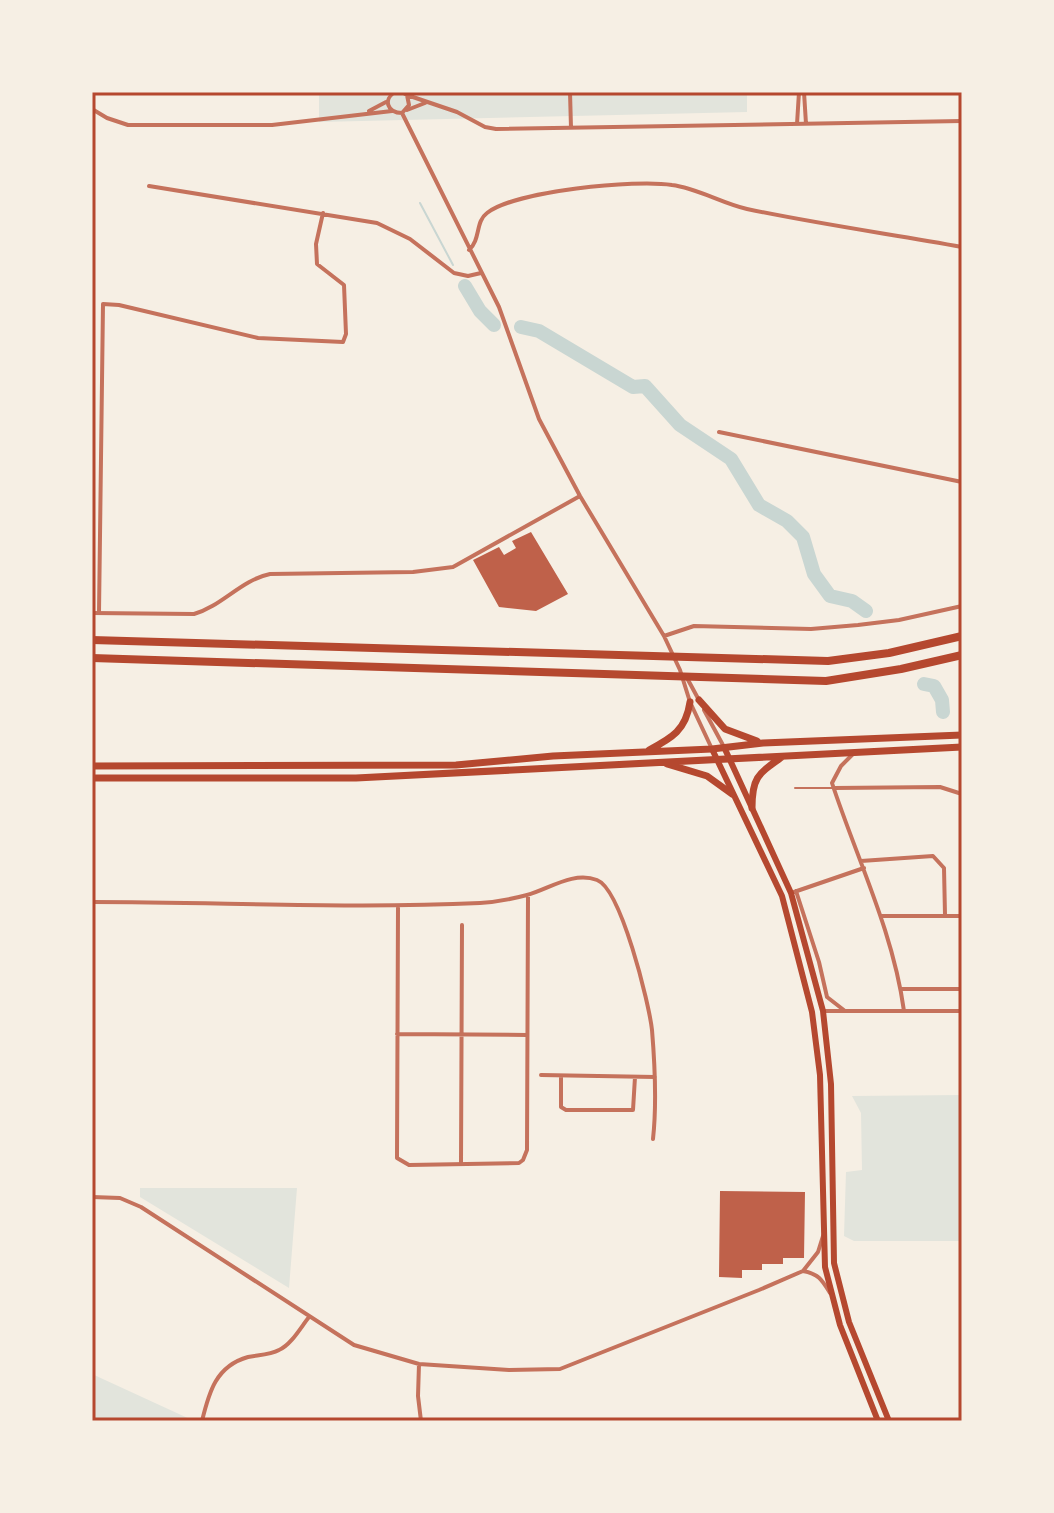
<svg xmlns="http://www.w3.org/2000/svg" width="1054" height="1513" font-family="'Playfair Display',serif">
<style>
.green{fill:#e2e4dc}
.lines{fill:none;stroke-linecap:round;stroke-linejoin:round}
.stream{stroke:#c9d6d2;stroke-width:2}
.river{stroke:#c9d6d2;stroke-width:14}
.building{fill:#bf614a}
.service{stroke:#c5725c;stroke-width:2}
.minor{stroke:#c5725c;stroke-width:4}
.secondary{stroke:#b5482f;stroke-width:6}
.trunk{stroke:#b5482f;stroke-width:7}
.motorway{stroke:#b5482f;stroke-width:8}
.neatline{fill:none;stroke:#b5482f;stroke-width:3}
</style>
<rect width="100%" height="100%" fill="#f6efe4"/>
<path class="green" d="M319 92H747V112L319 122Z
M962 1095V1241H854L844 1236 846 1172 862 1170 861 1113 852 1096Z
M140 1188H297L289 1288 140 1197Z
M92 1374 192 1420V1421H92Z"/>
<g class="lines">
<path class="stream" d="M420 203 453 265"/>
<path class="river" d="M465 286 480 311 494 325
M521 327 539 331 633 387 645 386 680 425 731 459 759 505 787 521 803 537 814 574 830 596 852 601 866 611
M924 684 934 686 942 700 943 712"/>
</g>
<path class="building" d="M531 532 568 594 536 611 499 607 473 560 499 547 504 555 516 548 512 541Z
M720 1191 805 1192 804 1258H783V1264H762V1270H742V1278L719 1277Z"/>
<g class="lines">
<path class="service" d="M795 788H832"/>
<path class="minor" d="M395 92C383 99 387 113 402 113L409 105 407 95 402 92
M570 92 571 128
M804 92 806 124
M407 95 457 112 485 127 496 129 962 121
M92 109 107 118 128 125H272L392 111
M407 110 425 103
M369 111 386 102
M402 113 499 307 539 419 580 496 664 636 680 670 690 702 712 749
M797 124 799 92
M149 186 377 223 410 239 454 273 468 276 481 273
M469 250C481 239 475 222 487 213 515 191 636 179 672 185 697 188 721 203 747 209 818 224 890 234 962 247
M719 432 962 482
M92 613 194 614C222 606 241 580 270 574L413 572 453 567 580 496
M99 613 103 304 119 305 258 338 343 342 346 334 344 285 317 264 316 244 323 213
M664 636 694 626 811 629 858 625 899 620 962 606
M687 678 700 702
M704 710 724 747
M854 753 841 766 832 783C857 859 893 931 904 1011
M834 788 940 787 962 794
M861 861 933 856 944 868 945 915
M796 891 819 962 827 997 845 1011
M794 892 864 868
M92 902C221 902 350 909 480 903 495 902 512 899 527 895 549 889 573 871 597 880 621 889 649 1003 652 1030 655 1066 657 1103 653 1139
M398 908 397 1158 409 1165 519 1163 523 1160 527 1150 528 895
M882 916H962
M901 989H962
M824 1011H962
M397 1034 527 1035
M541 1075 655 1077
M561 1076V1107L566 1110H633L635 1077
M461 1164 462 925
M92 1197 120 1198 141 1207 354 1345 419 1364 509 1370 560 1369 759 1290 803 1271 818 1252 823 1236
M803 1271C819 1274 822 1280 830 1293
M419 1364 418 1396 421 1421
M202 1421C209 1392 216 1366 248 1357 257 1355 270 1355 279 1350 291 1345 301 1327 309 1317"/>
<path class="secondary" d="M724 747 791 893 823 1011 831 1084 834 1263 849 1322 889 1421
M712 749 782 896 812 1012 820 1075 825 1267 840 1325 878 1421"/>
<path class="trunk" d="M699 700 725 729 757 741
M649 750C672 738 686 730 690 702
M667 764 707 776 732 794
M92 766 456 765 553 756 712 749 763 743 962 735
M92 778H356L962 747
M752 808C752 777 758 774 782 757"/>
<path class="motorway" d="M92 640 828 661 889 653 962 636
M92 658 826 681 901 669 962 655"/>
</g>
<rect width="1054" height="1513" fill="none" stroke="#f6efe4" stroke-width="188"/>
<rect x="94" y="94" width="866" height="1325" class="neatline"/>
</svg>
